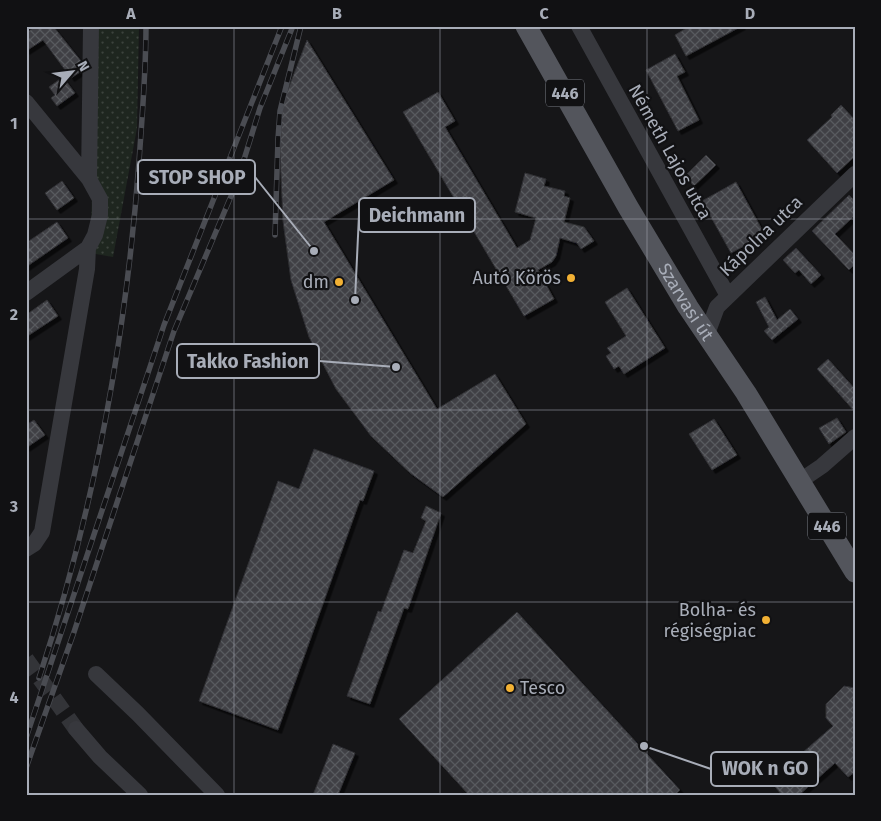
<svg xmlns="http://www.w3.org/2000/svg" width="881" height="821" font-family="'Fira Sans',sans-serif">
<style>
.grass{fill:url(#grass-dots)}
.building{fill:url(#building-cross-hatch);stroke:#303034;filter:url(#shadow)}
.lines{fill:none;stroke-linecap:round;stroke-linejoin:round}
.minor-tunnel{stroke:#333438;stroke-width:16;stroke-dasharray:16 8;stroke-linecap:butt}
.minor{stroke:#37383d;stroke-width:16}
.major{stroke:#53555c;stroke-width:21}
.rail-casing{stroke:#4a4c52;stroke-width:5.5}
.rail{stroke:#111113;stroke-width:4;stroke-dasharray:11;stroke-linecap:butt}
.grid{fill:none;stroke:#a8adb8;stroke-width:1;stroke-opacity:0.55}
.poi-dot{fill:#f2b134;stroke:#111113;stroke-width:2}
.labels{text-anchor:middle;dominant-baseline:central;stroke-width:4.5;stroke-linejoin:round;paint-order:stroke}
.shield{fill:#111113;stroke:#7b7e86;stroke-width:1}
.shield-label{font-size:16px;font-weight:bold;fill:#a8adb8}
.street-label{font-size:18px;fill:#a8adb8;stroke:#111113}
.poi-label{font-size:18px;fill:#a8adb8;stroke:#111113;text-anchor:end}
.leader{fill:none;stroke:#a8adb8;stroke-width:2}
.callout-dot{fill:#a8adb8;stroke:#111113;stroke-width:2}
.callout{fill:#111113;stroke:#a8adb8;stroke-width:2}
.callout-label{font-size:19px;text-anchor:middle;font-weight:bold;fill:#a8adb8}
.neatline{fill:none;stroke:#a8adb8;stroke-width:2}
.grid-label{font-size:16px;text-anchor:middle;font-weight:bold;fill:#a8adb8}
</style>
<defs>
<pattern id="grass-dots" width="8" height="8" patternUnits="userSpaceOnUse" patternTransform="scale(1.25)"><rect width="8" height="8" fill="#1e261f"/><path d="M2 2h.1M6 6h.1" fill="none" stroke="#3c433d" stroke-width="1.8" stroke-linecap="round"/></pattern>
<pattern id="building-cross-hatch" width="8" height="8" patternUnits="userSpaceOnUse" patternTransform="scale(1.25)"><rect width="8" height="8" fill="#404145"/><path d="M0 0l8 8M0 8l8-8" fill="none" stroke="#595a5e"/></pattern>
<filter id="shadow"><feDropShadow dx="3.5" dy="3.5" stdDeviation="0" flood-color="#0009"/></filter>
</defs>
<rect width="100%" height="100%" fill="#161618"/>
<path class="grass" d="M98 26H139L137 128 113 257 90 253Z"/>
<path class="building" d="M36 26H53L81 61 80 72 71 78 43 40 26 51V33Z
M690 26H742L686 56 675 35Z
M307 40 394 180 324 222 437 409 495 374 526 424 443 497 410 473 371 436 336 389 309 337 291 280 283 221 280 152 282 105Z
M675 54 685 72 677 76 699 120 678 131 646 70Z
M63 77 75 93 57 106 51 98 55 95 49 87Z
M438 92 455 121 445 127 517 248 530 240 536 218 515 212 525 173 546 179 544 186 565 191 564 196 570 198 564 222 584 227 594 241 581 249 577 243 560 238 556 256 552 262 538 270 554 299 524 316 403 112Z
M841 105 855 120V156L837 173 807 140 832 117 831 115Z
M706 155 716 165 694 186 685 176Z
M62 181 74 198 57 210 45 193Z
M736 182 765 235 731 253 702 201Z
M849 195 855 201V215L835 234 855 255V264L849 270 812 231Z
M57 222 68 238 26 267V243Z
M796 248 821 275 811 284 799 270 795 273 783 260Z
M627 288 665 348 624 374 619 366 614 369 606 356 611 353 607 348 626 336 605 302Z
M765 297 777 320 790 309 798 319 772 340 764 331 769 327 756 302Z
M47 300 58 316 26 337V315Z
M828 359 855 389V412L817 369Z
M837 418 846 432 829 444 819 428Z
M714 419 737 455 712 470 689 434Z
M34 420 45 435 26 448V425Z
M314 449 374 471 363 501 360 500 278 730 199 701 278 481 299 489Z
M426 506 441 513 408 609 404 608 370 704 347 696 378 611 381 612 404 550 413 553 426 521 421 518Z
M517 612 680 790 675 795H469L399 719Z
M844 686 855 688V772L848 777 835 763 799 795H782L770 781 833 726 826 718V704Z
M333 744 355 753 338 795H313Z"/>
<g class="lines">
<path class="minor-tunnel" d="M26 659 76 729"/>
<path class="minor" d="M579 26 728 296
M26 102 89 179 100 199V215L95 235 88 248 26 293
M89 179 91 26
M707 334 717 307 855 174
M800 481 822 466 855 437
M26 549 34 544 42 532 87 269 88 248
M96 674 138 714 217 795
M76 729 100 757 140 795"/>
<path class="major" id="s1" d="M526 26 628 207 688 307 746 393 855 572"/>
<defs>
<path id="rail" d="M275 235 278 139 280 111 301 26
M39 678C94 511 126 337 139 162 142 117 146 72 146 26
M26 738 164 325 282 26
M26 768 74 632 174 331 237 182 260 108 293 26"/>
</defs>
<use href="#rail" class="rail-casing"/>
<use href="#rail" class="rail"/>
</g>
<path class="grid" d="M234 26V795M440 26V795M647 26V795M26 219H855M26 410H855M26 602H855"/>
<g class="poi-dot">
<circle cx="571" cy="278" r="5"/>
<circle cx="339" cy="282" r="5"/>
<circle cx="766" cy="620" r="5"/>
<circle cx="510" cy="688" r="5"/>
</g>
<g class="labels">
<g class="shield">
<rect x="546" y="79.5" width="38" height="27" rx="4"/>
<rect x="808" y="512.5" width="38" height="27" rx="4"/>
</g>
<g class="shield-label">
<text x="565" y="93">446</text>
<text x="827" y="526">446</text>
</g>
<g class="street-label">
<text transform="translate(670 152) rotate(61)">Németh Lajos utca</text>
<text transform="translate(761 236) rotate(-44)">Kápolna utca</text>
<text stroke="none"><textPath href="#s1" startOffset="319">Szarvasi út</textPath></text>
</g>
<g class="poi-label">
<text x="561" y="278">Autó Körös</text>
<text x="329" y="282">dm</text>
<text x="756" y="610">Bolha- és<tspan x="756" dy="21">régiségpiac</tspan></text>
<text x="520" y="688" text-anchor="start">Tesco</text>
</g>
</g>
<path class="leader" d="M314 251L255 177M355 300L359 215M396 367L319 361M644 746L711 769"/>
<g class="callout-dot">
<circle cx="314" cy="251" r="5"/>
<circle cx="355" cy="300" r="5"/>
<circle cx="396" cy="367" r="5"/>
<circle cx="644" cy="746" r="5"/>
</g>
<g class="callout">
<rect x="138" y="160" width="117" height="34" rx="5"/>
<rect x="359" y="198" width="116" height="34" rx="5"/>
<rect x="177" y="344" width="142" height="34" rx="5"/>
<rect x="711" y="752" width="107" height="34" rx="5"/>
</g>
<g class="callout-label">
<text x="197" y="184">STOP SHOP</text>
<text x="417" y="222">Deichmann</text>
<text x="248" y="368">Takko Fashion</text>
<text x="765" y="775">WOK n GO</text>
</g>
<rect width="881" height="821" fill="none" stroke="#111113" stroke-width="55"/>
<g transform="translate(72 72) rotate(62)" stroke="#111113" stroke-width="4" paint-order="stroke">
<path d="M0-4L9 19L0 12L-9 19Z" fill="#a8adb8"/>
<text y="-8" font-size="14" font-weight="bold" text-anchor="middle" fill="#a8adb8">N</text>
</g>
<rect x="28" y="28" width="826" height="766" class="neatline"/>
<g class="grid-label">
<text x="131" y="19">A</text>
<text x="337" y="19">B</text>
<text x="544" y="19">C</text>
<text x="750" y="19">D</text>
<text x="14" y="129">1</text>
<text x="14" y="320">2</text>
<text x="14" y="512">3</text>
<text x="14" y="703">4</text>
</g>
</svg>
